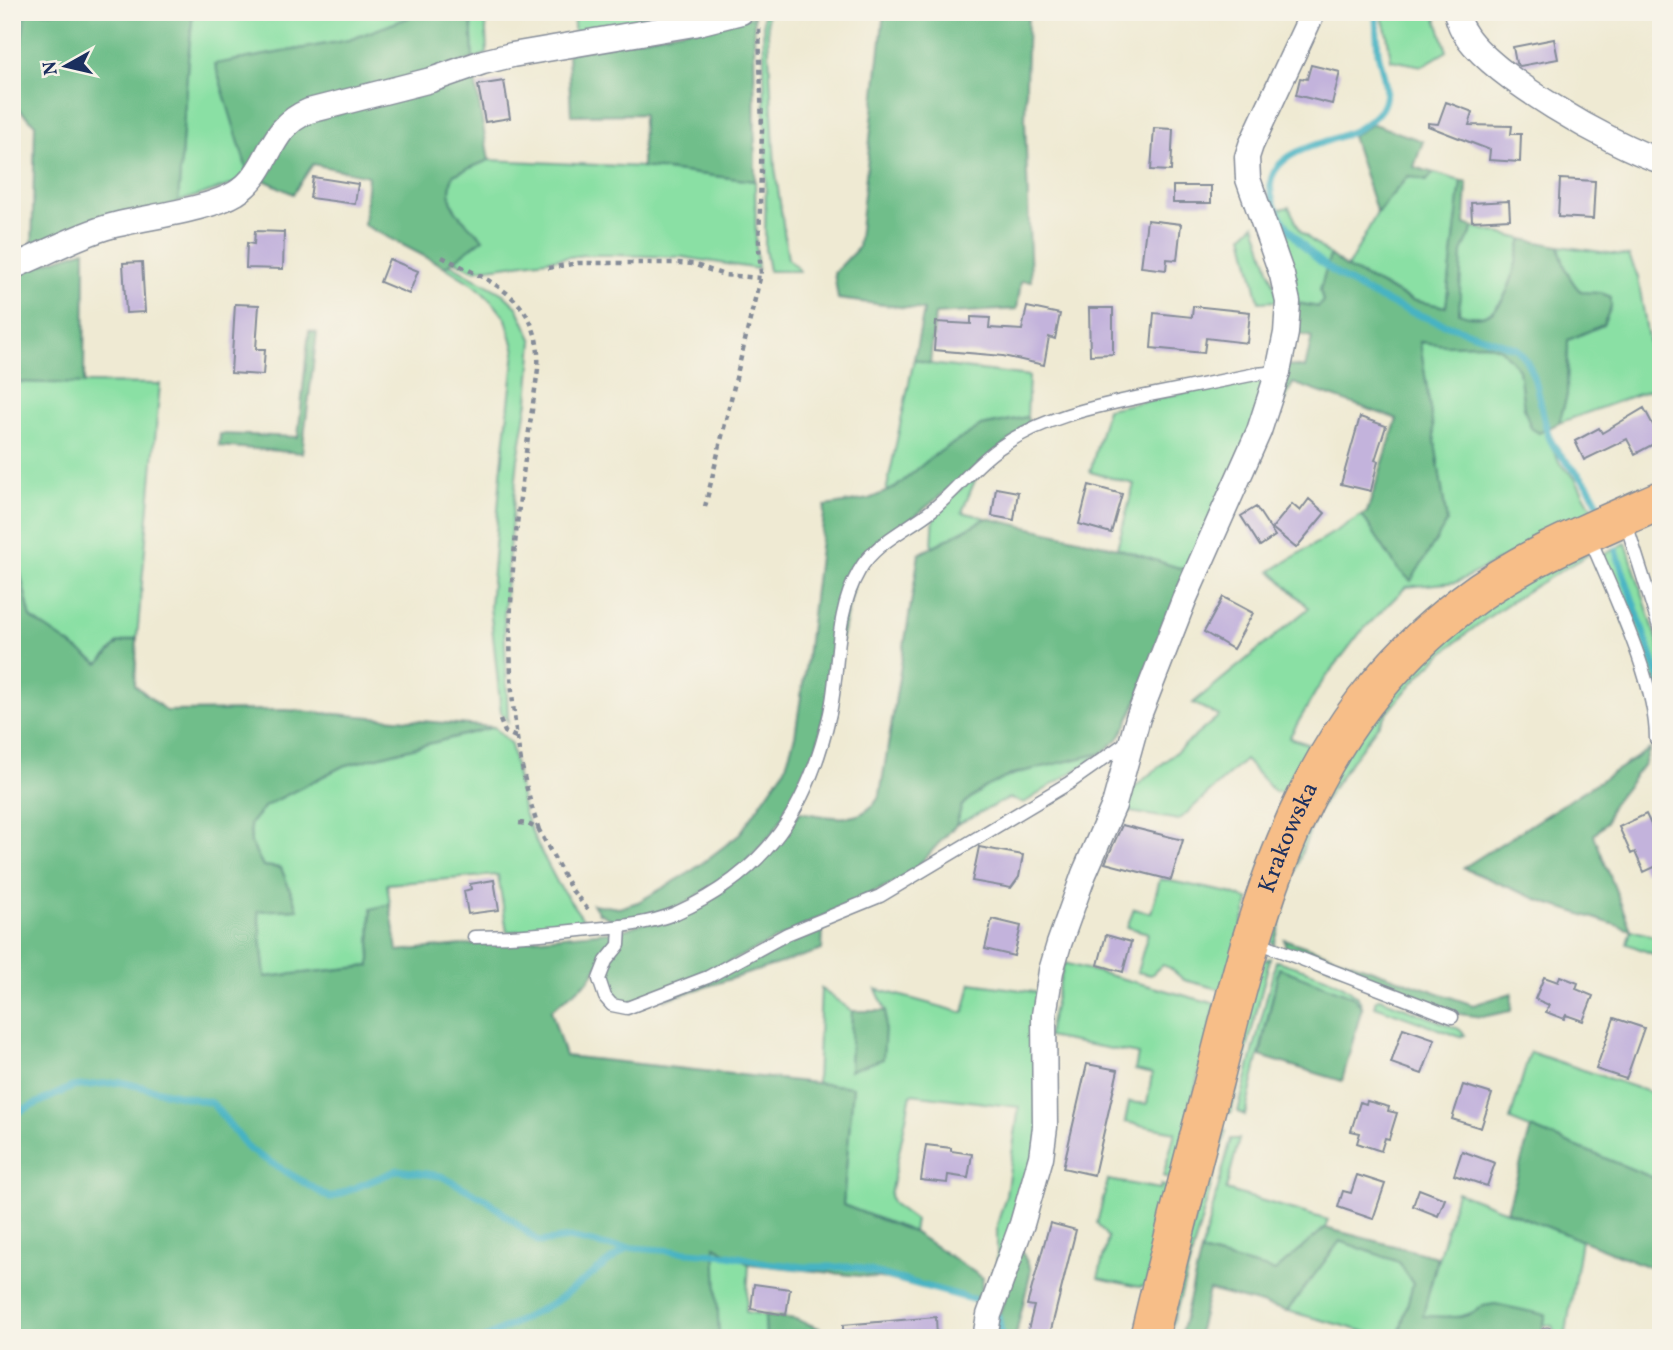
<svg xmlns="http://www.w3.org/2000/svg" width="1673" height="1350" font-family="Vollkorn,serif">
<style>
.green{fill:#8ae0a4;stroke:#528881;stroke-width:2}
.forest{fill:#6fbe8a;stroke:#457674;stroke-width:2}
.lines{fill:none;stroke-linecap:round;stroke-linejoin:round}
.stream{stroke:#47b3c3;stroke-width:7}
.building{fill:#c3b3dc}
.lane-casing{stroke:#858c98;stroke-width:15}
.street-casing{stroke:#858c98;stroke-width:27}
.primary-casing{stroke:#858c98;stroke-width:41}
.path{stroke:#858c98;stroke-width:4.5;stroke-dasharray:5 5;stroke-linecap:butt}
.lane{stroke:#fff;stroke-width:12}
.street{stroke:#fff;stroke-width:24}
.primary{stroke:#f7be88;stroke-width:38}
.labels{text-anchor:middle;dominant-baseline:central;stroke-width:6;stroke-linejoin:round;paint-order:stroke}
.street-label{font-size:24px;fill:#1b2f5e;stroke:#f7f3e8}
</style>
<rect width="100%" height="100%" fill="#f7f3e8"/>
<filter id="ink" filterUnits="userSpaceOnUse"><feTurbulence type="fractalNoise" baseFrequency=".0143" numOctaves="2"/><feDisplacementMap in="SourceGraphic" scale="14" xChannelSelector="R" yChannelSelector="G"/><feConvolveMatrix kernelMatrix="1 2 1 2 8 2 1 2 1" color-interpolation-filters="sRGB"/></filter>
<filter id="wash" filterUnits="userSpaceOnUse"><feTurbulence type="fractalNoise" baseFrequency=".00686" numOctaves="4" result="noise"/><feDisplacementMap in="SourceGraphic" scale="28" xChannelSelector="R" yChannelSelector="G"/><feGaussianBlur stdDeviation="1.57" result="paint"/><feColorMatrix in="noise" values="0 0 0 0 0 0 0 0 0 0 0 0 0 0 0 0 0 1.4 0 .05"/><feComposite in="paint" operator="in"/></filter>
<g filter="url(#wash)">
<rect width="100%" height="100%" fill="#efead3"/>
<path class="green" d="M12 12H26L12 93Z
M193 12H415L408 18 349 40 216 64 248 173 237 183 178 202 188 59Z
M471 12H485L487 54 473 59Z
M573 12H720L575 40Z
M1338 12H1434L1447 51 1422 66 1391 60 1387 34 1382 17Z
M763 15H767L775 168 788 259 800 271H769L765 249 766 173Z
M489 160 642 167 755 181 756 250 758 269 683 257 611 255H584L473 270 454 260 483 239C462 219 442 206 453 175Z
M1434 173 1461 181 1446 307 1412 300 1347 268 1377 213 1408 176 1426 181Z
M1289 207 1301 232 1330 255 1320 290 1323 301 1318 307 1297 303 1271 211Z
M1255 224 1279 301 1259 302 1243 235Z
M1474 227 1522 239C1513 272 1506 332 1458 313L1462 251Z
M1559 246 1629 256 1638 277 1652 363 1661 371V402L1655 388 1559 423 1567 395 1568 340 1603 325 1611 307V297L1601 293H1582C1568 279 1563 264 1559 246Z
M450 264 503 294 517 307 533 341 528 401 518 459 510 538 504 616 508 722 501 712 490 606 501 474 515 351 506 319 495 305 477 287 445 267Z
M1420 342 1446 345 1486 344 1501 349 1519 369 1524 408 1539 432 1544 430 1559 462 1575 478 1594 512 1457 582 1406 587 1360 633 1318 688 1289 738 1311 745 1317 741 1295 784 1285 793 1274 791 1245 760 1179 820 1124 811 1129 792 1219 716 1193 703 1309 608 1271 571 1362 515 1398 569 1447 522Z
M914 359 930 364 1029 376 1027 417 981 426 933 456 895 488 886 492Z
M1261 376 1270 383 1192 572 1117 548 1134 484 1090 472 1107 409Z
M12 382 160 384 137 638 118 643 99 664 31 618 18 563H12Z
M978 473 962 512 987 518 932 547 934 513Z
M1626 543 1661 652V723L1601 556Z
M1587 553 1588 555C1532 587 1474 622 1427 668 1402 693 1380 722 1359 751 1345 770 1329 791 1318 813 1298 854 1287 901 1274 945L1268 937C1280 890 1295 844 1317 801 1373 692 1470 593 1587 553Z
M494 727 511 744 524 813 537 844 558 884 587 925 507 932 498 875 387 884 390 904 371 910 370 966 265 977 258 910 297 909 281 868 263 866 251 843 250 824 265 806 343 766Z
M1102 753 1024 803 1009 798 956 825C958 819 959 810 963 805 988 773 1064 762 1102 753Z
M1160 879 1230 893 1249 900 1223 990 1184 980 1170 968 1162 965 1151 975 1137 972 1148 933 1127 927 1134 909 1151 913Z
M1631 930 1661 938V957L1627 944Z
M1270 958 1231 1113 1220 1110 1260 962Z
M1276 961C1298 968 1358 982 1362 1007L1352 996 1279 968 1245 1115 1238 1112Z
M1064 963 1216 1004 1173 1179 1163 1176 1175 1132 1125 1122 1129 1102 1147 1104 1152 1074 1135 1070 1138 1054 1047 1037Z
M971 983 1042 993 1039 1144 993 1292 992 1270 997 1269V1225L1006 1195 1019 1107 911 1094 890 1195 892 1203 915 1220 913 1232 843 1205 853 1088 817 1083 821 989 852 1011 850 1069 886 1011 876 989 964 1013Z
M1380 998 1459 1029 1465 1035 1460 1037 1375 1006V1001Z
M1530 1052 1661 1096V1181L1510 1120Z
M1216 1130 1226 1131 1169 1338 1171 1313Z
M1231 1139H1239L1226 1190 1328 1220 1325 1228 1275 1271 1201 1252Z
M1108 1180 1160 1189 1161 1185 1171 1188 1146 1286 1139 1287 1098 1278 1108 1238 1097 1223Z
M1457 1192 1581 1240 1566 1333 1556 1336 1552 1326 1543 1324 1546 1316 1483 1306C1464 1320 1445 1319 1422 1316Z
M1340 1241 1399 1262 1413 1284 1398 1338H1389L1287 1311Z
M714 1245 749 1264 746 1312 765 1315 766 1338H719Z"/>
<path class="forest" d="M26 12H193L188 59 178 202 32 254 35 124 12 103Z
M415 12H471L473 59 292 111 248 173 215 64 349 40 408 18Z
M884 12H1028L1025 121 1031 281H1021L1017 309 935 314 930 364 914 359 924 310 838 299 834 273 858 248Z
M754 16 755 181 642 167 643 114 571 115 568 53Z
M474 75 489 160 453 175C442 207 463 219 483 239L445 267 364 225 368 176 313 164 293 194 262 179 294 126Z
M1373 124 1423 141 1414 167 1434 173 1426 181 1408 176 1377 213 1352 136Z
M1461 181 1467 183 1465 224 1474 227 1462 252 1459 313C1507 332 1513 272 1522 239L1559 246C1563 264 1568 279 1581 292L1601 293 1611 297V307L1603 325 1568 340 1567 395 1559 423 1539 433 1531 428 1524 408 1519 369 1501 349 1486 344 1446 345 1420 342 1447 522 1411 581 1398 569 1362 515 1367 512 1397 419 1293 383 1268 438 1286 365 1305 368 1312 337 1294 333 1297 303 1318 307 1323 301 1320 290 1330 255 1347 268 1411 300 1446 307Z
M85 250 84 384 12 382V274Z
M309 331 317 333 302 453 219 446 220 434 298 437Z
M1027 417 1030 424 859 561 815 755 802 787 772 834 742 866 686 903 655 914 614 921 599 913 593 904 619 908 638 902 689 873 739 835 785 768 795 736 807 657 825 506 869 499 895 488 933 456 981 426Z
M987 518 1117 548 1192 572 1127 724 1118 739 1102 753 1013 774 984 788 962 805 956 825 913 871 891 884 702 975 638 1002 619 1004 604 987 605 970 623 930 715 896 800 812C829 817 863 827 880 795L919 554Z
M12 563H18L31 618 99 664 118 643 137 638 135 685 166 711 286 710 494 727 343 766 265 806 250 824 251 843 263 866 281 868 298 909 258 911 265 977 370 966 371 909 390 904 397 951 617 931 616 939 588 981 551 1010 565 1056 853 1087 843 1205 913 1232 983 1278 979 1303 888 1279 749 1264 715 1246 719 1338H12Z
M1650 749 1644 764 1610 808 1606 823 1594 835 1631 930 1546 903 1463 868Z
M823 928 822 950 664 1000 774 945Z
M1284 939 1473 1005 1512 993 1511 1011 1482 1017 1460 1014 1286 950Z
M1279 968 1352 996 1362 1007 1342 1081 1260 1056Z
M852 1011H886L883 1059 850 1070Z
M1531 1128 1661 1181V1248L1654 1269 1507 1211Z
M1325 1228 1437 1257 1423 1316 1460 1317 1471 1314 1483 1306 1495 1304 1546 1315 1540 1338H1398L1413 1284 1399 1262 1340 1241 1287 1311 1209 1290 1197 1338H1180L1201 1252 1275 1271Z
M1020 1248 1031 1270 1015 1338H992Z
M765 1315 795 1319 819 1328 799 1338H766Z"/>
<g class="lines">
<path class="stream" d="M1376 20C1377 30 1377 41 1378 52 1381 69 1392 92 1381 109 1357 144 1297 139 1276 169 1265 185 1273 205 1282 219 1321 278 1385 304 1450 326 1472 333 1493 341 1516 348 1541 371 1538 410 1550 439 1559 458 1576 469 1588 486 1593 493 1597 502 1601 510
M1616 551 1661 684
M12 1115 72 1087 120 1082 212 1103 250 1150 330 1198 398 1170 441 1176 487 1200 539 1242 570 1238 607 1246 729 1255 766 1263 805 1267H855L979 1301
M998 1316 1002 1338
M486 1338 555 1302 627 1248"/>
</g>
<g id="blocks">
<path class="building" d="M1554 39 1558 59 1520 66 1516 63 1513 47Z
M1311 65 1340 72 1332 104 1296 95 1300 78 1307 79Z
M504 81 510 118 485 122 478 85Z
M1446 102 1473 112 1469 125 1512 126 1511 134H1521L1520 162 1489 160 1490 150 1428 126V123L1438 124Z
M1154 128 1173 129 1171 171 1151 170Z
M313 177 358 184 355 204 310 198Z
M1560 179 1595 181 1593 219 1558 217Z
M1173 186H1211V203H1173Z
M1509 201 1510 219 1472 221 1471 203Z
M1147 220 1181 224 1177 260 1167 259 1166 270 1141 267Z
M255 231 284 232 283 269 246 268 247 243 254 244Z
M389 259 418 271 409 294 380 282Z
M142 262 145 312 126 313 123 263Z
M235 304 259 305 256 349H265L263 375 231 373Z
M1193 306 1250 312 1247 343 1206 338 1204 353 1151 348 1154 313 1192 317Z
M1027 307 1060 314 1055 339 1049 337 1044 365 1003 356 934 350 936 322 971 324V317L990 318 989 328 1022 330Z
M1089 308H1113V354L1090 355Z
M1644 408 1661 440 1635 454 1627 439 1584 460 1575 441 1599 428 1602 433Z
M1360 417 1386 426 1375 460 1378 461 1371 491 1341 484Z
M1089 485 1122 494 1111 533 1079 524Z
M996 488 1018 492 1014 520 992 516Z
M1309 499 1325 513 1296 548 1272 528 1292 504 1300 511Z
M1256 507 1275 536 1260 546 1241 516Z
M1223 597 1253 613 1233 649 1204 632Z
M1646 814 1661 846V864L1644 872 1635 852 1631 854 1619 827Z
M1122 825 1183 840 1171 880 1105 863Z
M979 847 1023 855 1019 877 1011 888 972 881Z
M494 880 499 910 468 914 464 891 471 889 470 884Z
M992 919 1021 926 1014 956 985 949Z
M1106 935 1131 942 1123 972 1098 965Z
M1560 976 1578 983 1576 989 1593 996 1583 1021 1566 1015 1564 1019 1546 1012 1549 1005 1535 999 1544 977 1558 982Z
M1614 1018 1644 1028 1626 1079 1596 1069Z
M1403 1028 1435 1039 1422 1074 1391 1063Z
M1087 1064 1118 1070 1094 1175 1063 1168Z
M1463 1085 1492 1094 1481 1128 1452 1119Z
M1367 1101 1389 1107 1388 1111 1397 1113 1389 1139 1385 1138 1381 1151 1357 1143 1360 1133 1351 1131 1360 1102 1366 1104Z
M926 1145 951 1148V1151L972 1154 968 1178 948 1175 947 1183 921 1180Z
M1462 1151 1495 1163 1487 1186 1454 1175Z
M1357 1175 1385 1184 1373 1219 1338 1207 1343 1191 1351 1193Z
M1419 1189 1445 1199 1438 1216 1413 1206Z
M1050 1223 1076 1230 1049 1338H1026L1034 1306 1027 1305Z
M754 1284 790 1289 786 1315 751 1309Z
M936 1317 937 1338H843V1325Z"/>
</g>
</g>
<g filter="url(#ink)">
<use href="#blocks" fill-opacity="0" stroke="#858c98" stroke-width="2"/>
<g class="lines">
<defs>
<path id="lane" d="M1625 520 1661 633
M1589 536C1612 592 1656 680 1656 739
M620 926 619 945 606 961 599 979 605 997 612 1005 627 1008 708 977 787 934 880 896 1069 783 1123 745 1131 744
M474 937C510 937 545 934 581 930 613 927 647 925 676 913 768 872 809 807 830 713 840 666 834 614 859 571 874 543 908 529 932 510 956 491 974 465 999 448 1044 416 1098 406 1150 395 1186 388 1221 381 1256 374L1278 372
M1255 941 1452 1017
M1546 1338 1547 1334"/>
<path id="street" d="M1456 12C1458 19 1460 27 1464 32 1489 75 1613 146 1661 161
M12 267C45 254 77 235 111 226 145 217 208 210 236 193 272 170 266 128 309 111L431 80 483 62 512 55 694 24 741 12
M985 1338 989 1315 1022 1224 1041 1157 1045 1127 1044 1015 1051 971 1059 944 1084 874 1114 805 1138 718 1184 600 1259 431 1278 372 1286 333 1288 302 1282 275 1248 179 1247 157 1251 145 1313 12"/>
<g id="primary">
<path id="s1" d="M1149 1338C1170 1250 1192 1163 1215 1076 1261 892 1305 724 1464 603 1521 559 1595 529 1661 500"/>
</g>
</defs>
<use href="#lane" class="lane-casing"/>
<use href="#street" class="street-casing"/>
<use href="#primary" class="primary-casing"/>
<path class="path" d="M442 257C495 283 542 300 538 369 516 522 488 680 539 830
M548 268 578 263H679L693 264 724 275 761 278
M705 507 761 274 759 248 762 129 759 27
M500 720 505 732 516 737
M519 823 528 824 539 830 571 889 590 912"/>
<use href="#lane" class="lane"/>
<use href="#street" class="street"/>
<use href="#primary" class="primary"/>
</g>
</g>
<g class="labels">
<g class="street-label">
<text stroke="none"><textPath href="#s1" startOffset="520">Krakowska</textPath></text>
</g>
</g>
<rect width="1673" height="1350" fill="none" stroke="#f7f3e8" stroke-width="42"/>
<g transform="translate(66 66) rotate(262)" stroke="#f7f3e8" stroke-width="5" paint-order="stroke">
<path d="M0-5L12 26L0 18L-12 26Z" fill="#1b2f5e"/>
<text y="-10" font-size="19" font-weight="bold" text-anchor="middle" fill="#1b2f5e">N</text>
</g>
</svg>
